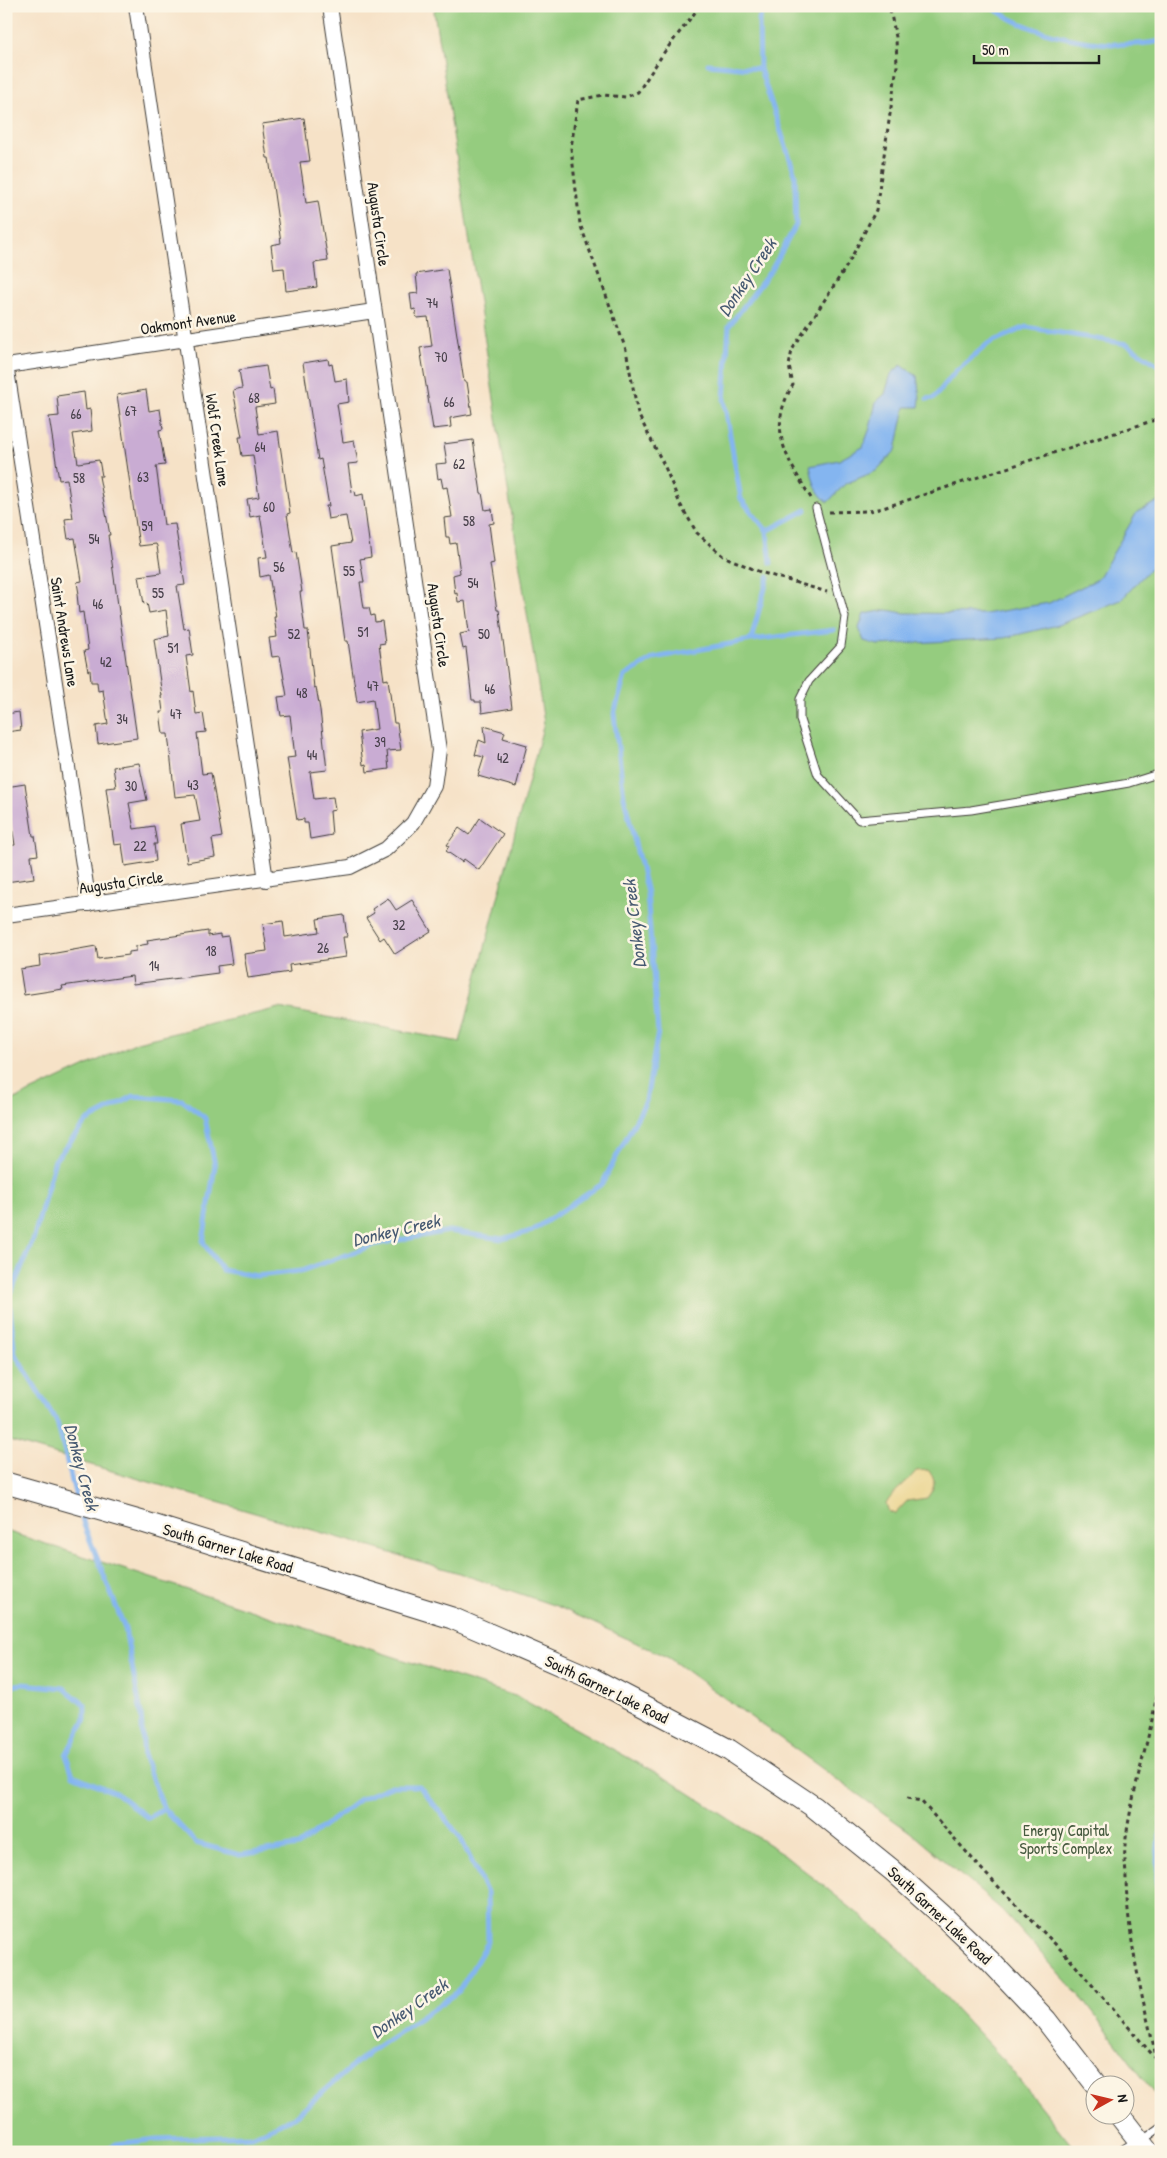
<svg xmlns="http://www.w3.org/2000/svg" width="1167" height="2158" font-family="'Patrick Hand',sans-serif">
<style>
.green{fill:#95cc7f;stroke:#58744e}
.sand{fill:#eeda9e;stroke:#857b5d}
.water{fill:#84b5f0;stroke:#506886}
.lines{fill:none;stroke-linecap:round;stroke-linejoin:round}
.stream{stroke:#84b5f0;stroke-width:5}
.building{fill:#c9acd3}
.service-casing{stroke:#3d3a36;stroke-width:9}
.minor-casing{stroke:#3d3a36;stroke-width:16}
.primary-casing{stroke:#3d3a36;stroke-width:23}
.path{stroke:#3d3a36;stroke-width:3;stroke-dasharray:4 4;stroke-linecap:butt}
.service{stroke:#fff;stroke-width:7}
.minor{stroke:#fff;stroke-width:14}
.primary{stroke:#fff;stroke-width:21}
.labels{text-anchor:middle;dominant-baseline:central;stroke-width:5;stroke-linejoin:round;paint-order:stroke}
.number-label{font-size:14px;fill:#47404a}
.street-label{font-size:16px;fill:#1c1c1c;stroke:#fcf5e5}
.park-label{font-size:16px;fill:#465a3f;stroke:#fcf5e5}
.water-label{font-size:18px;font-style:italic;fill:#465971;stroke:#fcf5e5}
</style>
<rect width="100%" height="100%" fill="#fcf5e5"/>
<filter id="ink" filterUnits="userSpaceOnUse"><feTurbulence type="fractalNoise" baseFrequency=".02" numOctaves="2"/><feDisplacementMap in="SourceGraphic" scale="10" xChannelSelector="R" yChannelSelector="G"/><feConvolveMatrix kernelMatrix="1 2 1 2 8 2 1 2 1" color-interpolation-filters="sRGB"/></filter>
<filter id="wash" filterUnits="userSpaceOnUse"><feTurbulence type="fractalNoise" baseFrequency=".0096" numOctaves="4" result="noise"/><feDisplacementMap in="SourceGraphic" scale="20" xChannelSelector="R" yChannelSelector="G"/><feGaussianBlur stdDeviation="1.12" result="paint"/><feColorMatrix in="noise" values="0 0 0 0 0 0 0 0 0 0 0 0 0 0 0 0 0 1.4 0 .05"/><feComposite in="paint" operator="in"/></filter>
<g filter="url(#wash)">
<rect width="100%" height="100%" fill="#f6e2c7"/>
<path class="green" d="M438 6H1161V2102L1084 2001 1002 1910 910 1832 669 1658 559 1607 456 1572 6 1440V1123L13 1100 137 1042 279 1008 460 1042 544 723 434 11Z
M6 1531 518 1697 667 1779 785 1855 892 1941 999 2055 1077 2152H6Z"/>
<path class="sand" d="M928 1470C937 1481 935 1487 927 1498L907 1501 895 1514 889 1512 886 1504C893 1491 907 1483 916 1471Z"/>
<path class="water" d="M901 365 917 376 920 399 919 407H905L896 450 876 471 845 484 828 502C815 493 813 480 810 466L839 460 863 447 870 428 876 402 885 394 891 374Z
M1161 500V557L1121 600 1058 625 1004 638 878 645 864 641 859 628 864 614 887 610 904 613 984 614 1049 603 1098 579 1137 512Z"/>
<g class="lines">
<path class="stream" d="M765 6 759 19 760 69 795 174 796 225 772 269 729 326 724 400 741 499 767 531 806 510
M990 6C1032 37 1110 51 1161 41
M708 64 760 69
M927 399 934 398 955 372 989 343 1026 327 1127 344 1161 367
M767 531 771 563
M751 640 834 630
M76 1497 57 1422 15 1354 9 1298 34 1237 55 1160 87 1121 134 1096 182 1100 205 1118 215 1165 203 1242 222 1270 257 1276 301 1271 377 1244 449 1231 502 1239 532 1231 602 1184 646 1101 658 1032 647 893 624 797 614 714 625 676 654 658 751 640 768 577
M80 1510 84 1525 125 1629 141 1713 144 1758 164 1809 196 1843 240 1855 298 1846 360 1799 391 1786H419L460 1837 487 1893 488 1942 459 1991 364 2056 294 2117 252 2136 157 2139 116 2144 105 2152
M6 1687 22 1684 64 1688 85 1705V1719L66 1755 73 1775 116 1793 148 1818 164 1809
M1161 1819 1157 1877 1161 1901"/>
</g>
<g id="blocks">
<path class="building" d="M304 118 310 161 300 162 306 203 318 201 328 261 314 263 317 287 286 291 284 268 274 269 271 245 281 243 269 158H267L262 124Z
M447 269 464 382H467L472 414 450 418 451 427 433 429 420 348 432 346 428 317 417 318 415 309 412 310 410 294 418 293 416 274Z
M328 359 329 365 332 364 335 381 347 379 349 402 337 404 343 442 354 440 358 463 348 464 352 492 355 491 356 496 363 494 371 557 360 559 364 582H360L364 608H369L371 616 374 615 375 622 382 621 385 643 379 644 384 680 388 679 394 723H397L401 750 387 751 389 769 367 772 366 764 363 765 359 732 377 729 373 699 357 702 348 641H345L332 546 351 543 346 516 328 519 326 506H329L321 459 318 460 303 363Z
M266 366 270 390 273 389 275 404 255 407 259 434 278 431 290 513 287 514 293 553 296 552 302 592H300L305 630H308L314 688 316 687 320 710 327 770 310 772 314 799 333 797 335 810 330 811 332 835 310 839 308 823H304V819L297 820 287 758 295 757 290 715 281 716 278 697 287 696 280 656 272 657 269 638 277 637 274 617H276L269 575 260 577 258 558 267 557 260 515 250 517 247 499 259 497 253 455 242 456 239 437H242L233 390 242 388 239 370Z
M146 390 149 411 160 409 163 429 159 430 165 465 156 466 164 525 175 524 185 585 177 586 184 629 189 628 193 655 186 656 191 692 193 691 196 714 203 713 206 732 197 733 202 774 211 773 222 837 212 839 215 857 187 862 181 824 200 821 195 795 175 797 168 734H163L160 712H163L161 696H162L154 639 169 636 166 610 149 613 147 603 144 604 139 576 161 573 157 546 156 544 139 546 117 395Z
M84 392 86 410 90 409 92 431 73 434 78 463 99 460 102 476H99L110 535H108L137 738 98 744 96 726 108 724 103 690 98 691 97 682H91L90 670 88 671 84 651 88 650 83 612 79 613 77 594H79L77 582 82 581 75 538 68 539 65 519 73 518 67 479 59 480 49 417 59 416 57 396Z
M473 440 481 493H482L485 510 492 509 494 523 489 524 494 563 490 564 497 610H499L512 708 482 713 481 702H475V700H472L466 648 463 649 460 634 469 632 465 601 458 602 457 593 455 594 453 575 460 573 456 543 450 544 449 537H446L444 518 452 517 447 487 443 488 441 478 438 479 436 464 447 463 444 444Z
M19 712 21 730 6 732V714Z
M484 726 505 732 503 738 527 745 516 787 478 776 484 757 475 755 479 740 486 743Z
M139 763 147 800 129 803 134 829 154 826 157 844H154L156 861 125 866 122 844 114 845 106 788 116 787 113 767Z
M25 784 33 836H35L38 855 31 856 34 878 6 882V846L15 845 9 808H6V787Z
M480 818 503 834 479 870 464 859 462 862 446 851 449 846 447 845 459 828 469 835Z
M388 898 396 910 412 900 431 931 395 954 384 937 380 940 366 918 374 913 372 909Z
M344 915 347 937H343L346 957 289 965 290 972 248 978 244 954 267 951 263 924 283 921 285 937 319 932 317 919Z
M208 931V936L220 934V937L228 936 232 964 217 966 218 973 133 984 132 976 62 986 63 989 24 995 20 969 40 966 39 956 96 946 98 959 129 955V952L136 951V946L148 944 147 940Z"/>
</g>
</g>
<g filter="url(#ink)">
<use href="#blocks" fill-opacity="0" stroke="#3d3a36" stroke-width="1"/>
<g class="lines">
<defs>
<path id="service" d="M816 508 845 617 841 646 809 681 800 699V720L818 775 859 820 971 810 1129 783 1161 773
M1143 2140 1161 2127"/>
<path id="minor" d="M136 6 266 880
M6 364 89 904
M7 366 374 311
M6 915 350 867 386 849 413 823 434 786 439 750 330 6
M1125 2152 1141 2142"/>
<path id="primary" d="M6 1483 143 1522 452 1618 593 1679 729 1750 814 1807 892 1870 942 1915 990 1961 1046 2020 1097 2086
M1120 2116 1148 2152"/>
</defs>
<use href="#service" class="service-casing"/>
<use href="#minor" class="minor-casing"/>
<use href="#primary" class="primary-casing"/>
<path class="path" d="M700 6 665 51 638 92 626 97 603 95 578 100 571 148 580 224 626 350 638 414 665 467 680 504 697 533 723 556 760 572 827 592
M811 498C787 459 766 429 793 385L789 366 792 350 848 264 876 210 897 66 896 37 889 6
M829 512 870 511 883 508 1161 418
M1161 1663C1156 1725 1132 1784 1125 1846 1124 1857 1126 1869 1126 1880 1128 1941 1143 2001 1157 2060L1161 2066
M907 1798 921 1801 986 1874 1067 1956 1157 2060"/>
<use href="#service" class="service"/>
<use href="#minor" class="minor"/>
<use href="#primary" class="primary"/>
</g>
</g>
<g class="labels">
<g class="number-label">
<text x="432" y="302">74</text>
<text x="441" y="356">70</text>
<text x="254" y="397">68</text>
<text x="449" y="401">66</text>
<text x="131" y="410">67</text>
<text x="76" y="413">66</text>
<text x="260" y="446">64</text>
<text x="459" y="463">62</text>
<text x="143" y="476">63</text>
<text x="79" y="477">58</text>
<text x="269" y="506">60</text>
<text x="469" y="520">58</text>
<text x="147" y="525">59</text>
<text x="94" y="538">54</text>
<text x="279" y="566">56</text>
<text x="349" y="570">55</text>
<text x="473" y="582">54</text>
<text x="158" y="592">55</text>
<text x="98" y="603">46</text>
<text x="363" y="631">51</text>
<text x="294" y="633">52</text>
<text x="484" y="633">50</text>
<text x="173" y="647">51</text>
<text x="106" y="661">42</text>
<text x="373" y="685">47</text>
<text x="490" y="688">46</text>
<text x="302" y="692">48</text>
<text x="176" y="713">47</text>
<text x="122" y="718">34</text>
<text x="380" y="741">39</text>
<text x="312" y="754">44</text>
<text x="503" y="757">42</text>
<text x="193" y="784">43</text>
<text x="131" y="785">30</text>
<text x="140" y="845">22</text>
<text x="399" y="924">32</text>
<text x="323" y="947">26</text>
<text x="211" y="950">18</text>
<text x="154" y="965">14</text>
</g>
<g class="street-label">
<text transform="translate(379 224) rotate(82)">Augusta Circle</text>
<text transform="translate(188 322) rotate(-8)">Oakmont Avenue</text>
<text transform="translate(218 440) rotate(82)">Wolf Creek Lane</text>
<text transform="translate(439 625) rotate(82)">Augusta Circle</text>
<text transform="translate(65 632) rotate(81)">Saint Andrews Lane</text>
<text transform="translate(121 882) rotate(-8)">Augusta Circle</text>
<text transform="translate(228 1548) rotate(17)">South Garner Lake Road</text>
<text transform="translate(607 1689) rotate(26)">South Garner Lake Road</text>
<text transform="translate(940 1915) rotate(43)">South Garner Lake Road</text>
</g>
<g class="park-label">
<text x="1066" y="1830">Energy Capital<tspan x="1066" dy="18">Sports Complex</tspan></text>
</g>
<g class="water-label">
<text transform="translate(747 277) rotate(-56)">Donkey Creek</text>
<text transform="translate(634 924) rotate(-97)">Donkey Creek</text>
<text transform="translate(396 1230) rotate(-13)">Donkey Creek</text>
<text transform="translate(82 1467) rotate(75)">Donkey Creek</text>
<text transform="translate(409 2008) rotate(-35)">Donkey Creek</text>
</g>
</g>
<rect width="1167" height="2158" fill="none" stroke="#fcf5e5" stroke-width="25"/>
<g transform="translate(1110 2100) rotate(82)"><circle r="24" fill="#fcf5e5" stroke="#a29e95"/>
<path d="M0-4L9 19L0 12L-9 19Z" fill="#c8321e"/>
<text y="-8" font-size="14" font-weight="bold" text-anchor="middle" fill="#1c1c1c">N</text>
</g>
<path d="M974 55v8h125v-8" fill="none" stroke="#1c1c1c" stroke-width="2.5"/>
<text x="982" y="55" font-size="15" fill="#1c1c1c" stroke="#fcf5e5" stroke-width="4" paint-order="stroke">50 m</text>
</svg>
